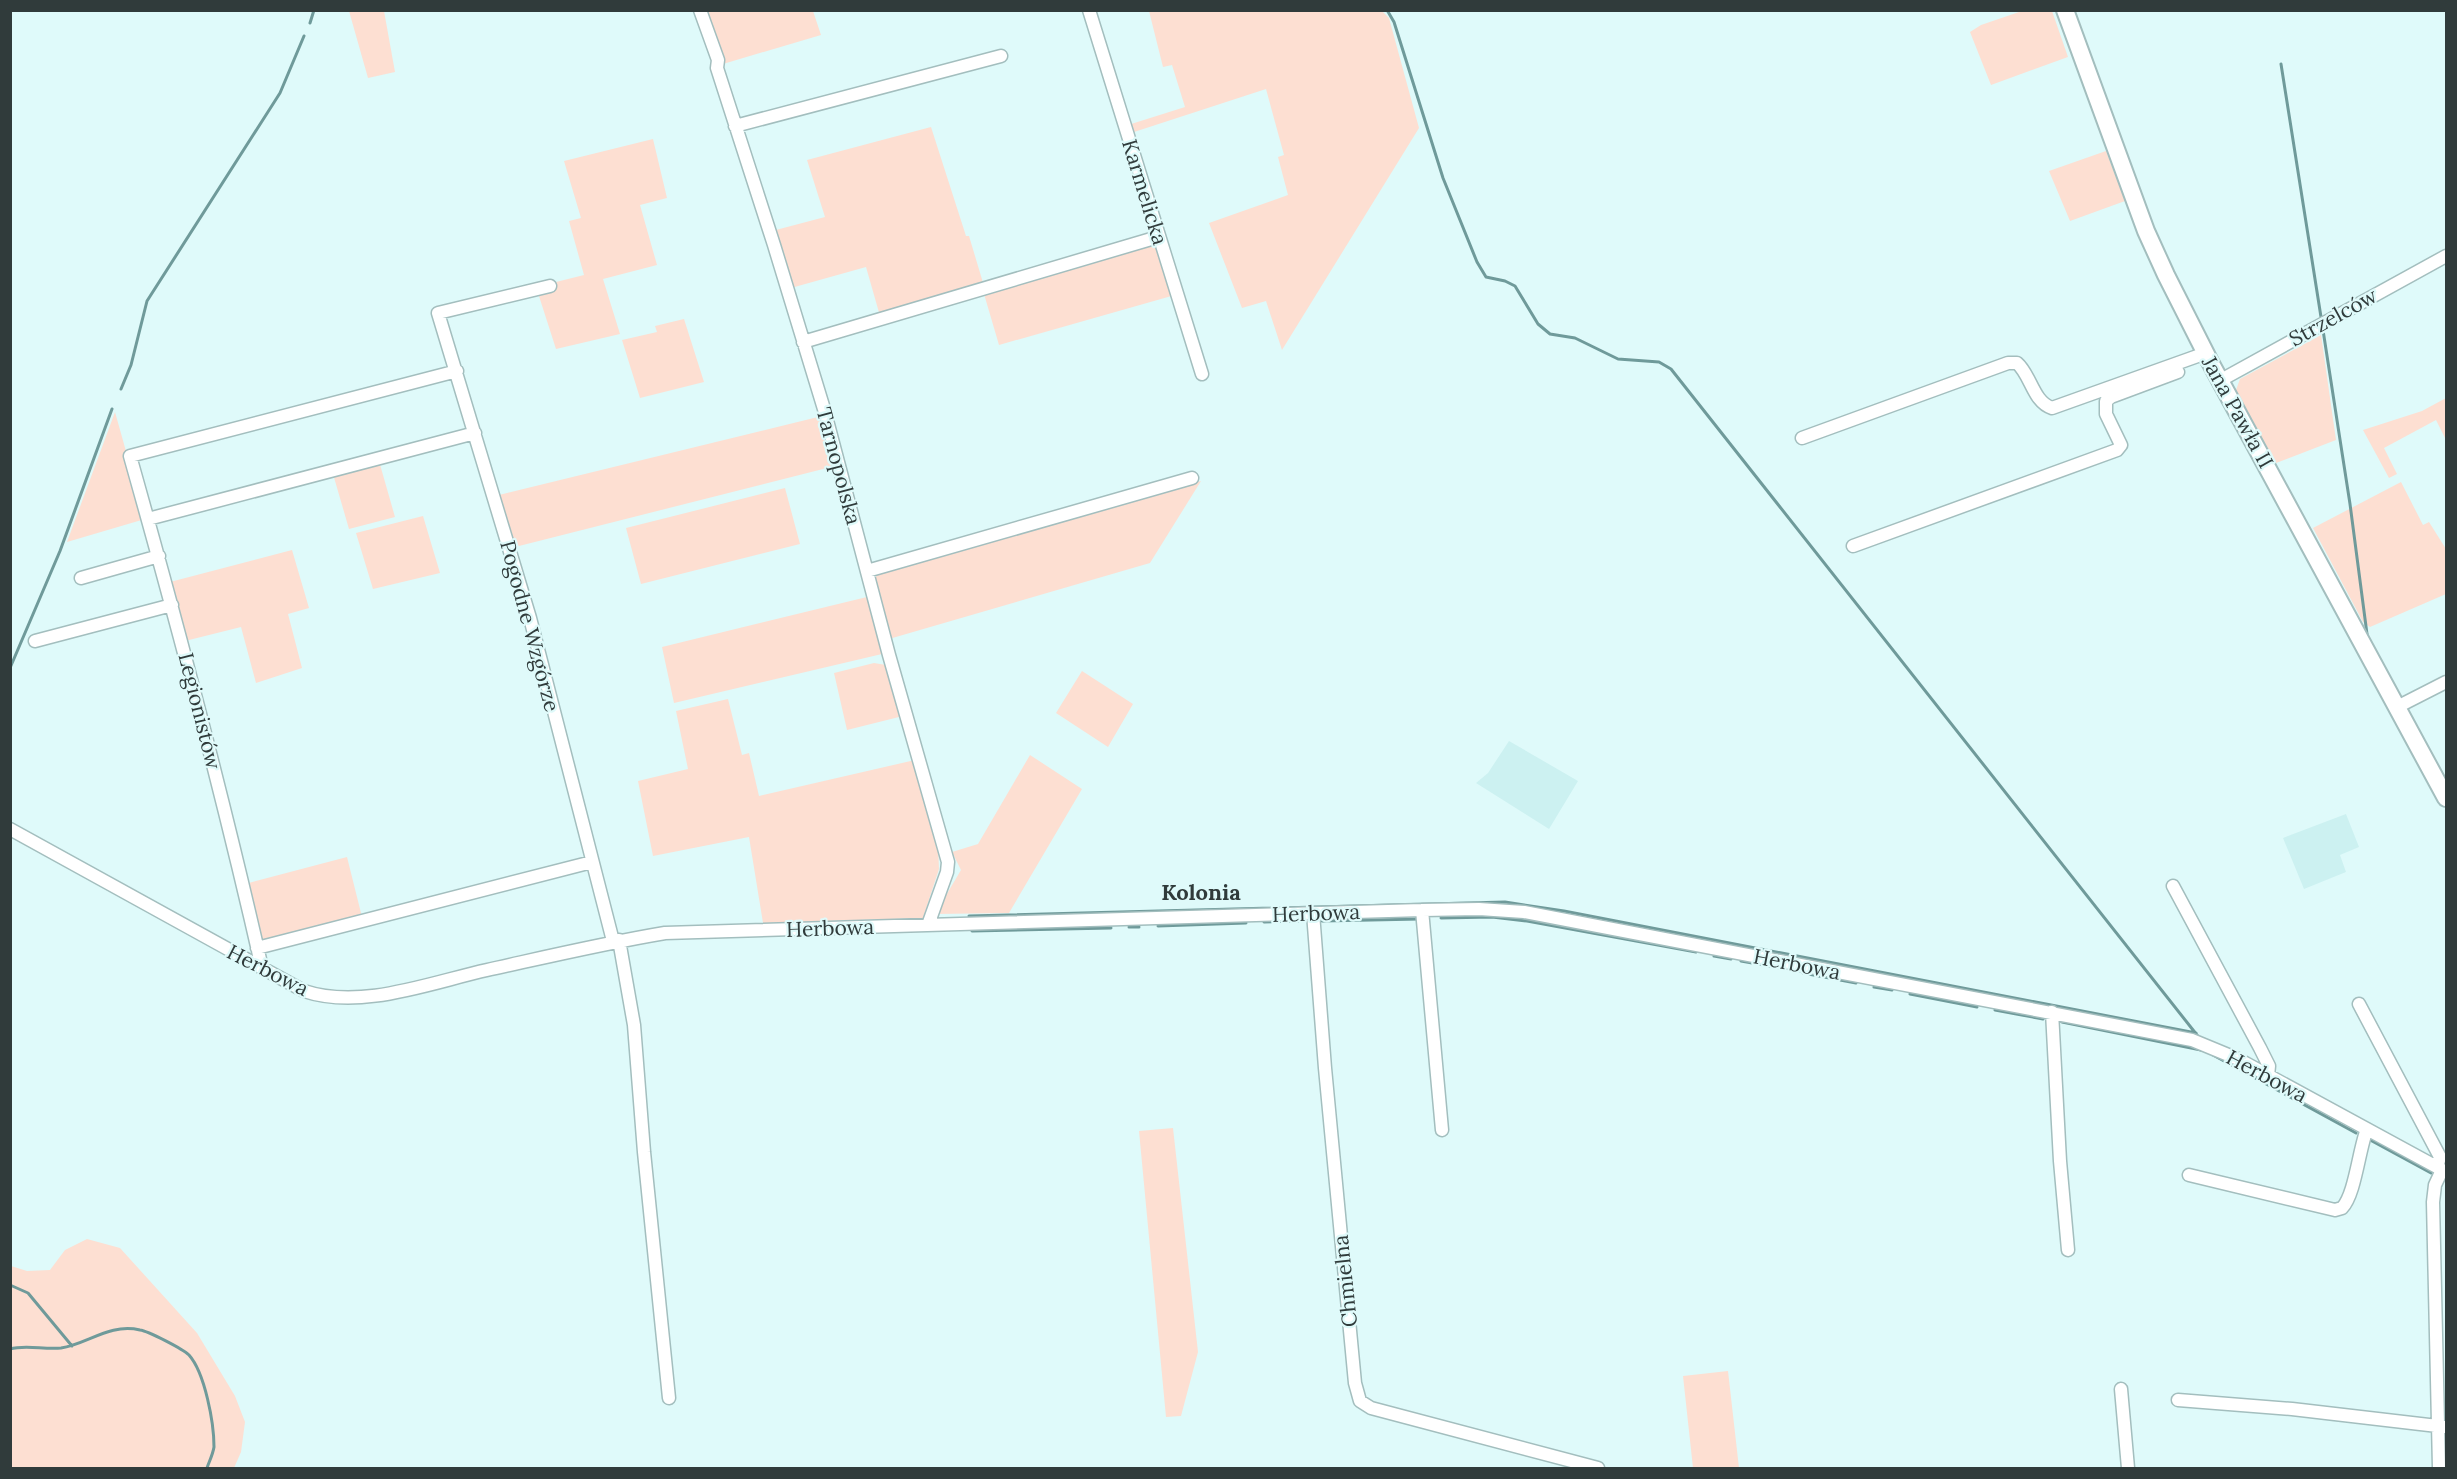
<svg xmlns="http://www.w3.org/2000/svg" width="2457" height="1479" font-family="Lora,serif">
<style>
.built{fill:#ccf1f1}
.green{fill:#fddfd2}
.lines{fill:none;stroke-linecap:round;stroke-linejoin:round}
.stream{stroke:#6f9a9a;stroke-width:3}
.street-casing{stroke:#a3bebe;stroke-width:15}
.secondary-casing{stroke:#a3bebe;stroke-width:20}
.street{stroke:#fff;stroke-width:12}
.secondary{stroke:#fff;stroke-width:16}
.labels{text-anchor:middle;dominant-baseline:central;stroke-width:4.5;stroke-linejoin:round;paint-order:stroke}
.street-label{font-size:21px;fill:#303b3b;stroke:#dffafa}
.neighbourhood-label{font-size:22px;font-weight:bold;fill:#303b3b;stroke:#dffafa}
</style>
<rect width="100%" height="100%" fill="#dffafa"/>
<path class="built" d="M1509 741 1578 781 1549 829 1476 783 1488 773Z
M2346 814 2359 847 2340 855 2346 872 2304 889 2283 838Z"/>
<path class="green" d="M1381 10 1389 18 1419 128 1282 350 1266 301 1242 308 1209 223 1288 195 1278 157 1284 155 1266 89 1131 133 1128 125 1185 107 1172 65 1163 67 1149 11Z
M349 11H384L395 72 368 78Z
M704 11H813L821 35 723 64Z
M2022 11H2052L2068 57 1991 85 1970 32 1981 25Z
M931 127 966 236H969L984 286 880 316 866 267 791 288 772 231 825 217 807 160Z
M653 139 667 198 640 205 657 265 603 279 620 334 556 349 538 293 552 283 584 275 569 221 581 218 564 161Z
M2106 151 2125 201 2070 221 2049 171Z
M1151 245 1162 252 1175 295 999 345 984 294Z
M684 319 704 382 640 398 622 340 657 332 655 326Z
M2321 335 2336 440 2276 463 2236 390 2240 379Z
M2446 398V440L2436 420 2384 448 2397 474 2389 478 2363 430 2422 411Z
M115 412 145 519 67 542Z
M822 416 835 460 831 467 519 546 512 542 499 495Z
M379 461 395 517 349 529 333 474Z
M1201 481 1150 563 889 639 874 581 877 574Z
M2401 482 2423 525 2429 522 2446 549V594L2370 627 2363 622 2313 528Z
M785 488 800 544 641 584 626 528Z
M423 516 440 573 373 589 356 533Z
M292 550 309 608 288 614 302 668 256 683 241 627 185 641 170 582Z
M871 596 886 649 882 654 674 703 662 647Z
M874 663 886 665 903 716 847 730 834 673Z
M1082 671 1133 704 1108 747 1056 713Z
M728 699 742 755 749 753 759 796 915 760 938 846 939 869 923 918 763 923 749 837 653 856 638 781 688 769 676 711Z
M1030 755 1082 789 1009 913 935 914 961 870 952 852 978 844Z
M347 857 362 917 260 944 245 884Z
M1173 1128 1198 1352 1181 1416 1166 1417 1139 1131Z
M87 1239 120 1248 197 1333 235 1396 245 1422 241 1452 234 1468H11V1266L27 1271 50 1270 65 1250Z
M1728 1371 1739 1468H1693L1683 1376Z"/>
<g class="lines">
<path class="stream" d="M1387 10 1394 22 1443 178 1477 262 1486 277 1505 281 1515 286 1538 324 1550 334 1575 338 1618 359 1659 362 1671 369 2197 1035
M310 23 314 10
M2281 64 2321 317
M2323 330 2350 504 2367 634
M121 389 131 365 147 301 280 93 304 36
M10 668 60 551 112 409
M969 916 1505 902 1564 911 2196 1033
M1441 918 1492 917 1527 921 1696 952
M1322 921 1420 919
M1264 922 1304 921
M1158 926 1246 923
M1129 927H1139
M972 931 1111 928
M1714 956 1731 959
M1741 961 1785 969
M1803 973 1856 983
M1874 987 1892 990
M1910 994 1977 1007
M1995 1010 2043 1019
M2062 1022 2201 1050
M2213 1055 2356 1133
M2372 1141 2431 1173
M10 1285 28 1293 72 1346
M10 1349C26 1344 44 1350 61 1348 88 1344 109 1323 140 1330 148 1331 183 1349 189 1355 205 1373 214 1423 214 1447 213 1454 209 1462 207 1468"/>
<defs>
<path id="street" d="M700 10 718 60 717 68 774 245 824 409 889 655 948 862 947 872 928 925
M1089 10 1202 374
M735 126 1001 56
M550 286 438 313 530 618 613 941
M803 342 1158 237
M2221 380 2446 256
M1802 438 2008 363H2017C2031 375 2033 402 2052 408L2206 353
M148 519 475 433
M1853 546 2117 450 2121 445 2106 414V401L2111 397 2178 372
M867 571 1192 478
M81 578 159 556
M35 641 172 605
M2397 707 2446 682
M10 829 304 991C361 1010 429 983 487 970 546 957 605 943 665 933L1422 910 1479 909 1524 912 2192 1040 2238 1059 2446 1172
M2173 886 2260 1048 2269 1066 2268 1076
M1422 910 1442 1130
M1313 913 1325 1068 1355 1383 1360 1401 1371 1408 1598 1468
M619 940 634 1025 644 1152 669 1398
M257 948 592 862
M262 968C223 796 178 626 130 456L457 371
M2359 1004 2440 1157 2437 1167
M2052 1012 2060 1161 2068 1250
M2189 1175 2335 1210 2342 1208C2355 1195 2359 1149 2367 1129
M2121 1389 2128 1468
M2178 1400 2292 1409 2446 1427
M2439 1468 2433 1202 2435 1185 2442 1170"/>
<path id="secondary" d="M2065 10 2146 231 2166 275 2209 360 2446 798"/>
</defs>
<use href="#street" class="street-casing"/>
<use href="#secondary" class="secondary-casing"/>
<use href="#street" class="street"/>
<use href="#secondary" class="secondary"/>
</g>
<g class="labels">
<g class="street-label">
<text transform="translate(1145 192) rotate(73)">Karmelicka</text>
<text transform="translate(2333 317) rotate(-29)">Strzelców</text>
<text transform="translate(2238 412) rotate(61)">Jana Pawła II</text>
<text transform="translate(839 466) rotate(75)">Tarnopolska</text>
<text transform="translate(530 626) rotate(75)">Pogodne Wzgórze</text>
<text transform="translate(200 711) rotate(76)">Legionistów</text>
<text transform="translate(1316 913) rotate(-2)">Herbowa</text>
<text transform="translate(830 928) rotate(-2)">Herbowa</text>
<text transform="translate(1797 964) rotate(11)">Herbowa</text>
<text transform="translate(268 970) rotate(27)">Herbowa</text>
<text transform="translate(2267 1076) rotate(28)">Herbowa</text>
<text transform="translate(1345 1281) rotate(-96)">Chmielna</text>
</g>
<g class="neighbourhood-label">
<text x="1201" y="892">Kolonia</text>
</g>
</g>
<rect width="2457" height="1479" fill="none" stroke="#303b3b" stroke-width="24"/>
</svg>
